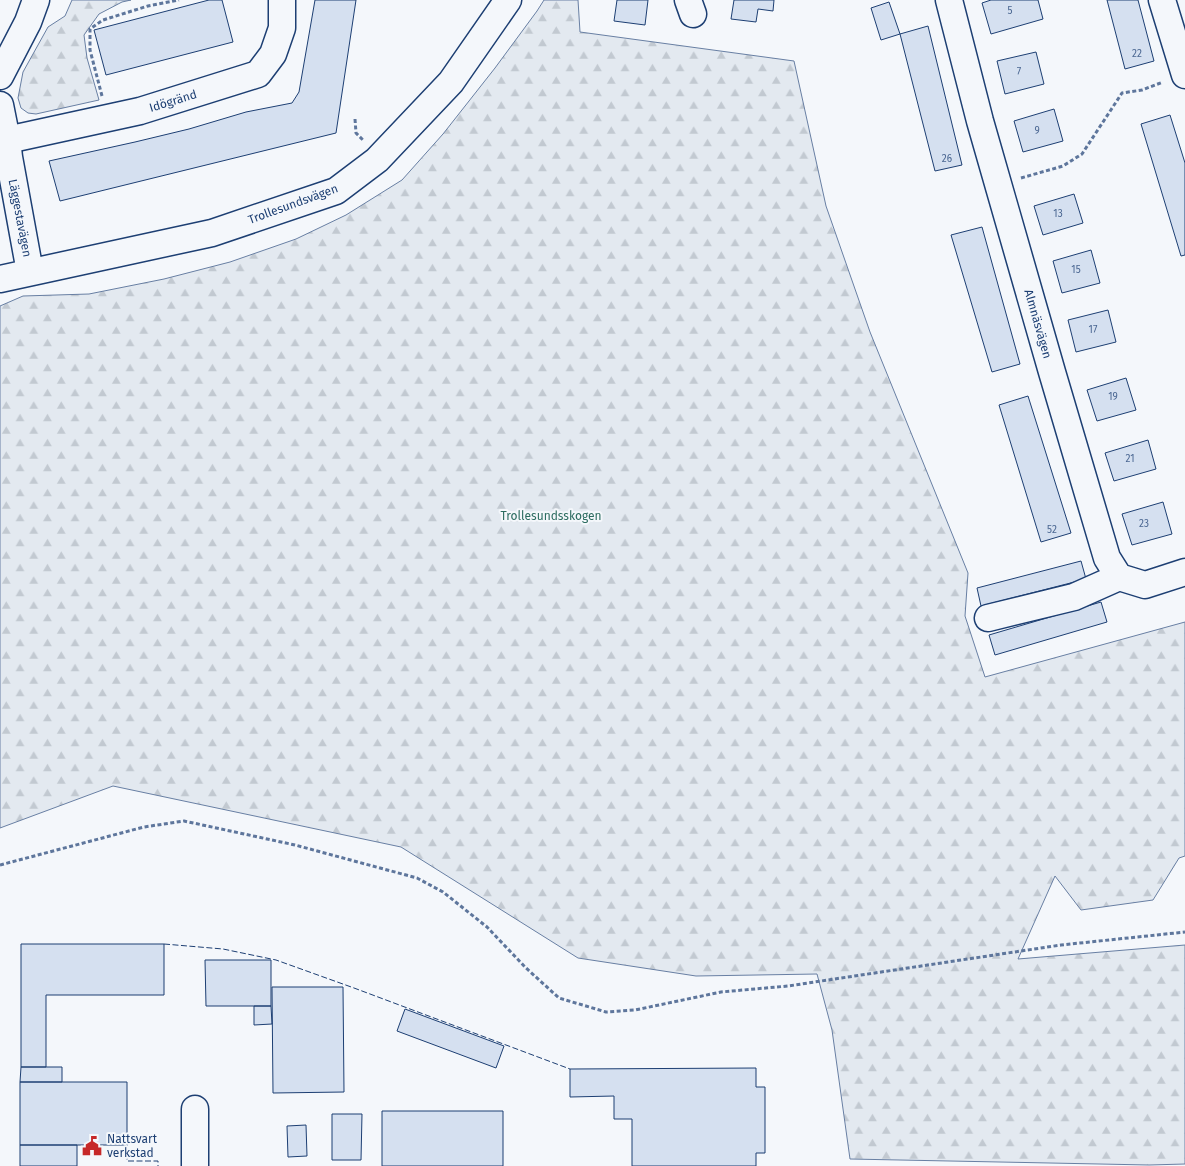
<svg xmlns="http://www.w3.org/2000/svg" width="1185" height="1166" font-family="'Fira Sans',sans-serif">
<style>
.forest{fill:url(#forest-firs);stroke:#687fa3}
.building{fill:#d5e0f0;stroke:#1d3f73}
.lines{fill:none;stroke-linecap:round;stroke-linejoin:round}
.minor-casing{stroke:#1d3f73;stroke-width:29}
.path{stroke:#5e769c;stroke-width:3;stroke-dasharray:4 2.5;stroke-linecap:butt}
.minor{stroke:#f4f7fb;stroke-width:26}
.fence{stroke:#1d3f73;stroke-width:1;stroke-dasharray:6 2.5;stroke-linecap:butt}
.labels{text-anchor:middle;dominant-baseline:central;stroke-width:4;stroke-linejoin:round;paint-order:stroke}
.number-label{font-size:10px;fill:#4b6792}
.street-label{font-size:12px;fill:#1d3f73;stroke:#f4f7fb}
.park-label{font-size:12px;fill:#2c6c60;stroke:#f4f7fb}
.poi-label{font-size:12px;fill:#1d3f73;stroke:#f4f7fb;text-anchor:start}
</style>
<defs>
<pattern id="forest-firs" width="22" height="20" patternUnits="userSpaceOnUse" patternTransform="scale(1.25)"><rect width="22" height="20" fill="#e3e9f0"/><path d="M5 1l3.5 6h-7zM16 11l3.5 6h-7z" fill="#c2c9d1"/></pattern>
</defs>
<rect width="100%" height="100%" fill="#f4f7fb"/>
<path class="forest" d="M72 0H131L122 2 99 14 84 35 87 58 99 100 36 114 28 113 21 108 18 98 23 72 48 27 65 16Z
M544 0H578L580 32 794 61 826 206 870 332 968 573 965 616 985 677 1185 622V856L1179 858 1153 900 1081 910 1055 876 1018 959 1185 945V1164L1149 1165 850 1159 832 1030 817 974 696 976 578 958 401 847 113 786 0 828V306L23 296 89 294 164 279 230 262 296 239 346 215 402 180 443 134 495 68 537 11Z"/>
<path class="building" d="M209 0H222L233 42 106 75 94 30Z
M315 0H356L336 133 60 201 49 161 135 142 189 129 246 112 292 103 299 92Z
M617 0H648L645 25 614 21Z
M734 0H774L773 11 758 9 756 22 731 19Z
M991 0H1038L1043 19 991 34 982 3Z
M1107 0H1138L1154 61 1125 69Z
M889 2 900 34 881 40 871 8Z
M928 26 962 165 935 171 900 34Z
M1036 52 1044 84 1005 94 997 61Z
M1054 109 1063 141 1023 152 1014 121Z
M1170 115 1185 163V255L1181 256 1141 124Z
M1074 194 1083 223 1043 235 1034 206Z
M982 227 1020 364 992 372 951 235Z
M1091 250 1100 283 1062 293 1053 261Z
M1108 310 1116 342 1076 352 1068 320Z
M1126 378 1136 410 1097 421 1087 390Z
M1028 396 1071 533 1041 542 999 405Z
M1148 440 1156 469 1114 481 1105 453Z
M1163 502 1172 534 1132 545 1122 514Z
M1081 561 1086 579 981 606 977 588Z
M1101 602 1107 622 995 655 989 635Z
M21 944H164V995H46V1067H21Z
M205 960H271V1006H206Z
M272 987H343L344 1092 273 1093Z
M254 1006H271L272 1024 254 1025Z
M405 1009 504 1046 496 1068 397 1031Z
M21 1067H62V1082H20Z
M756 1068V1087H765V1153H756V1166H632V1119H614V1096L570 1097V1069Z
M20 1082H127V1145H20Z
M382 1111H503V1166H382Z
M332 1114H362L361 1160H332Z
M306 1125 307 1156 288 1157 287 1126Z
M20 1145H77V1166H20Z"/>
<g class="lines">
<defs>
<path id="minor" d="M688 0 693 14
M949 0 980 121 1052 372 1107 558 1119 577 1145 585 1185 572
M1162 0 1185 75
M0 76 28 22 36 0
M0 105 7 140 9 157 30 272
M7 140 140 111 258 74 273 54 282 28V0
M0 279 212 233 336 191 377 160 451 82 508 0
M988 618 1074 597 1119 577
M195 1109V1166"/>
</defs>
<use href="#minor" class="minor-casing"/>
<path class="path" d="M102 96 90 50V29L103 20 148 6 179 0
M355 119 356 133 363 140
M1021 178 1063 166 1082 154 1122 93 1142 90 1163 82
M0 865 144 827 184 821 295 845 417 878 443 892 487 927 526 968 559 998 606 1012 635 1010 721 992 788 986 1061 945 1185 932"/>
<use href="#minor" class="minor"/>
<path class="fence" d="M164 944 223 949 276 960 354 988 570 1069
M127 1145V1161H158V1166"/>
</g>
<defs>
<symbol id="civic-bare" viewBox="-9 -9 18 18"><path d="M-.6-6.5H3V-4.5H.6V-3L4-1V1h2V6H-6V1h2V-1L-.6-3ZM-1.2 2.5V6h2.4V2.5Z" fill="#c62828" stroke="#f4f7fb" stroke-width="2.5" paint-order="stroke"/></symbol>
</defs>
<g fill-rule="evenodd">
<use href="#civic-bare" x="78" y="1132" width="28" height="28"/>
</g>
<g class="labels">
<g class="number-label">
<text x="1010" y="11">5</text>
<text x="1137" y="54">22</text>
<text x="1019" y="72">7</text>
<text x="1037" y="131">9</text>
<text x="947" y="159">26</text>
<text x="1058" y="214">13</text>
<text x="1076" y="270">15</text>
<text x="1093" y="330">17</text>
<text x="1113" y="397">19</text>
<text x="1130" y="459">21</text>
<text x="1144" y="524">23</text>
<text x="1052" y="530">52</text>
</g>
<g class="street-label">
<text transform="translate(173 101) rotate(-17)">Idögränd</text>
<text transform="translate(293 204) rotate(-20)">Trollesundsvägen</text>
<text transform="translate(20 218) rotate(79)">Läggestavägen</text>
<text transform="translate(1038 324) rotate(74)">Almnäsvägen</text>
</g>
<g class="park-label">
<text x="551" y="516">Trollesundsskogen</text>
</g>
<g class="poi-label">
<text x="107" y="1139">Nattsvart<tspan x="107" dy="14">verkstad</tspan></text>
</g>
</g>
</svg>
